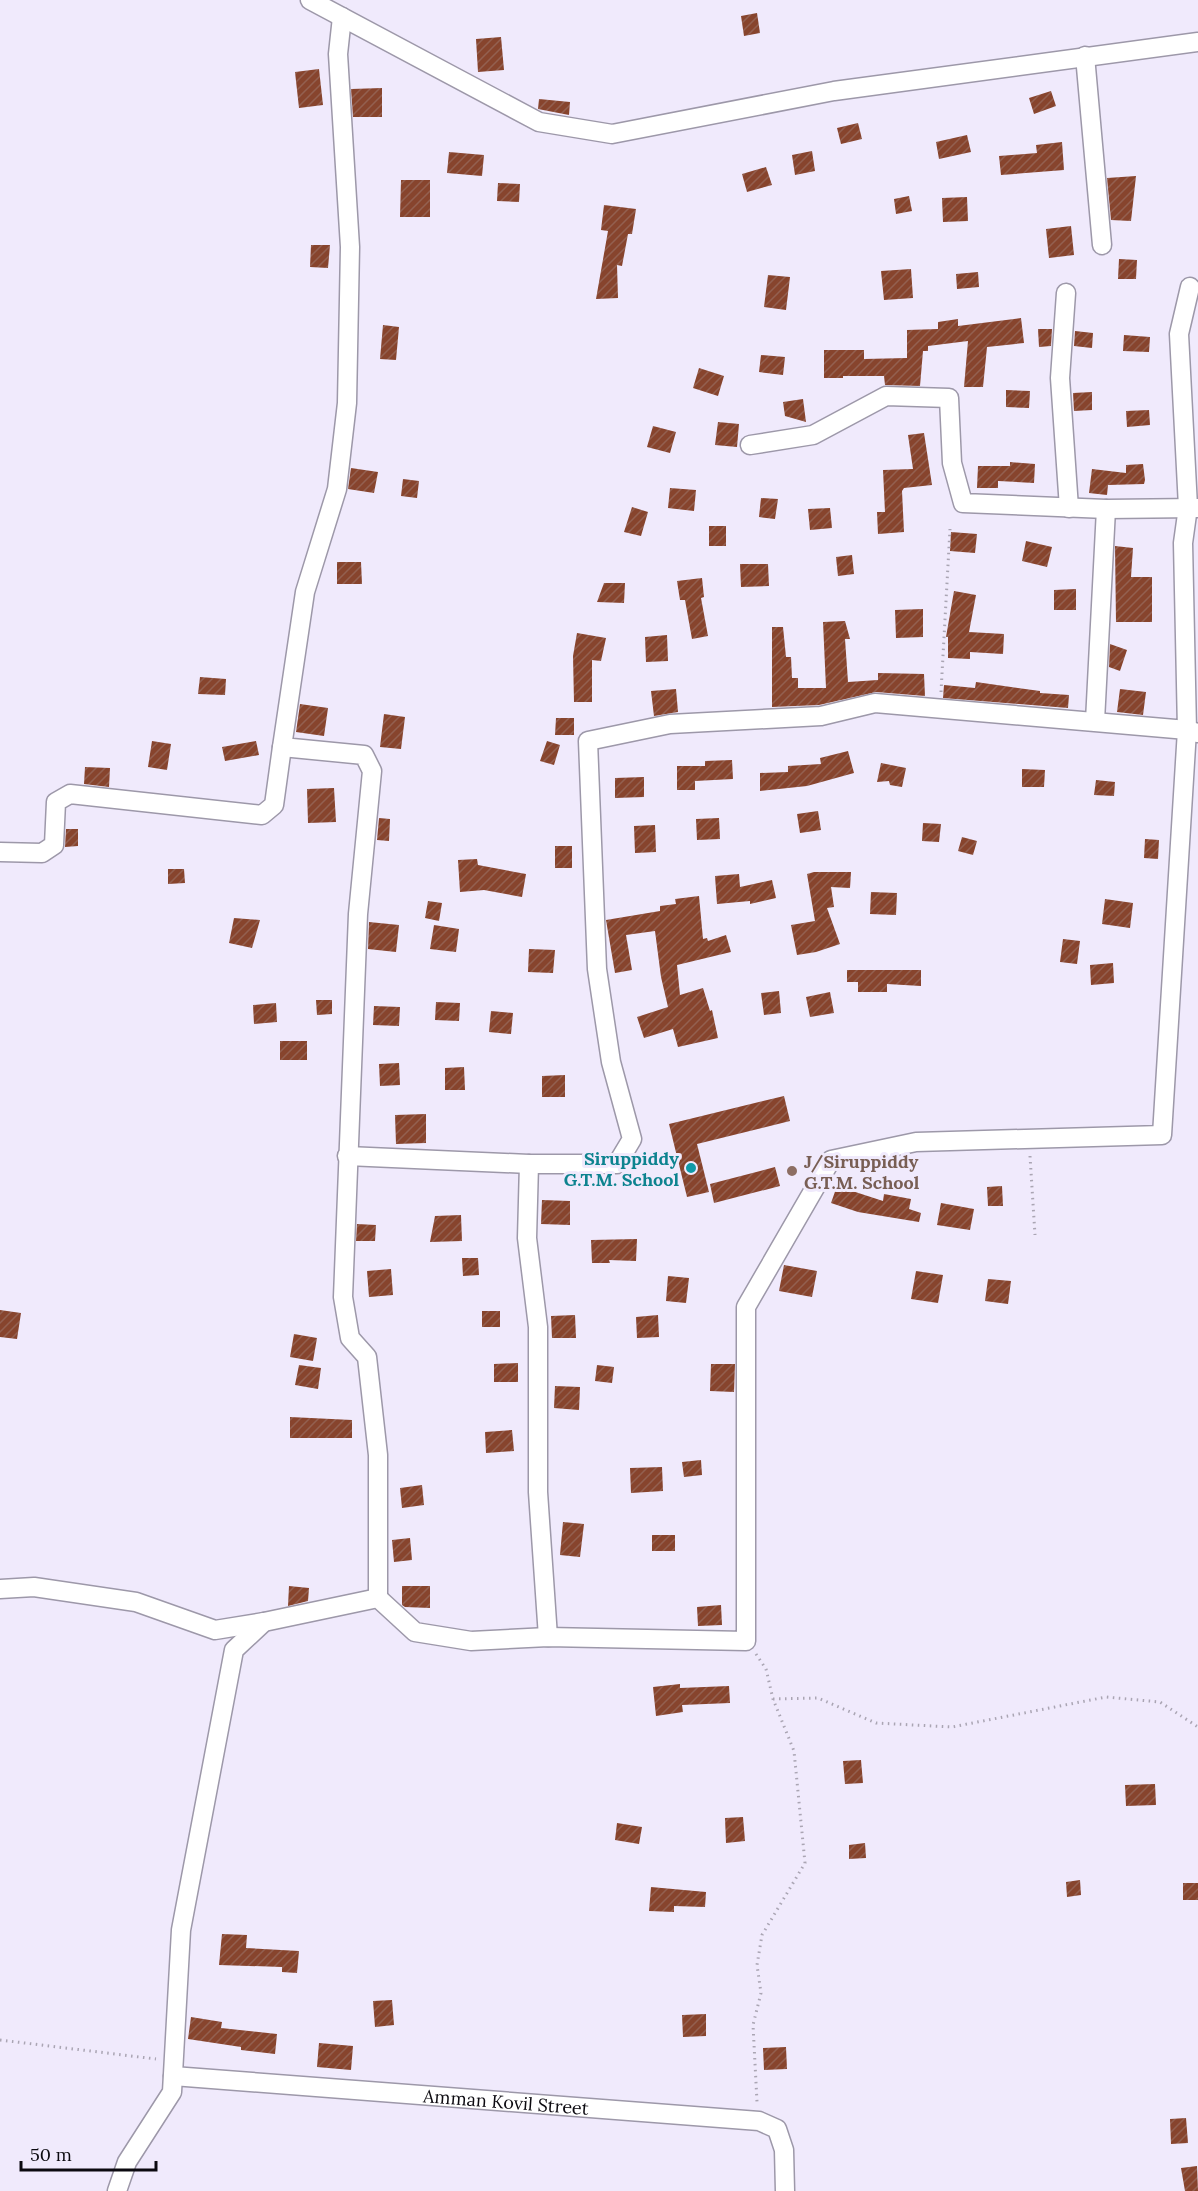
<svg xmlns="http://www.w3.org/2000/svg" width="1198" height="2191" font-family="Lora,serif">
<style>
.building{fill:url(#building-hatch)}
.lines{fill:none;stroke-linecap:round;stroke-linejoin:round}
.street-casing{stroke:#9d98a9;stroke-width:21}
.path{stroke:#aaa5b3;stroke-width:3;stroke-dasharray:1.5 4.5;stroke-linecap:butt}
.street{stroke:#fff;stroke-width:18}
.culture-dot{fill:#0f9aa8;stroke:#f0eafc;stroke-width:2}
.education-dot{fill:#8d6e63;stroke:#f0eafc;stroke-width:2}
.labels{text-anchor:middle;dominant-baseline:central;stroke-width:6;stroke-linejoin:round;paint-order:stroke}
.culture-label{font-size:18px;font-weight:bold;fill:#0d838f;stroke:#f0eafc;text-anchor:end}
.education-label{font-size:18px;font-weight:bold;fill:#785e54;stroke:#f0eafc;text-anchor:start}
.street-label{font-size:18px;fill:#0c0a10;stroke:#f0eafc}
</style>
<defs>
<pattern id="building-hatch" width="6" height="6" patternUnits="userSpaceOnUse" patternTransform="scale(1.5)"><rect width="6" height="6" fill="#87442d"/><path d="M-1 1l2-2M0 6l6-6M5 7l2-2" fill="none" stroke="#936050"/></pattern>
</defs>
<rect width="100%" height="100%" fill="#f0eafc"/>
<path class="building" d="M757 13 760 33 744 36 741 16Z
M501 37 504 70 478 72 476 39Z
M319 69 323 105 299 108 295 72Z
M382 88V117H353L351 89Z
M1051 91 1056 106 1034 114 1029 98Z
M539 99 570 102 569 115 538 109Z
M858 123 862 139 841 144 837 128Z
M967 135 971 152 939 159 936 142Z
M1062 142 1064 170 1001 175 999 156 1037 153 1036 145Z
M812 151 815 171 795 175 792 155Z
M449 152 484 155 482 176 447 173Z
M766 167 772 185 747 192 742 174Z
M1136 176 1131 221 1111 220 1107 178Z
M401 180H430V217H400Z
M498 183 520 184 519 202 497 201Z
M909 196 912 211 896 214 894 199Z
M967 197 968 221 943 222 942 198Z
M604 205 636 209 632 234H628L622 266 617 265 618 298 596 299 608 231 601 230Z
M1071 226 1074 255 1049 258 1046 229Z
M311 245H330L328 268 310 267Z
M1119 259 1137 260 1136 279H1118Z
M911 269 913 298 884 300 881 271Z
M978 272 979 287 957 289 956 274Z
M768 275 790 277 786 310 764 307Z
M1021 318 1024 343 987 347 983 387H964L968 341 928 346V351H923L920 386 885 385 884 376H843V378H824V350H864V359L907 358V330L938 329V322L958 319V326Z
M383 325 399 327 396 360 380 359Z
M1038 329H1052L1051 346 1039 347Z
M1075 331 1093 333 1092 348 1074 346Z
M1124 335 1150 337 1149 352 1123 351Z
M761 355 785 357 783 375 759 372Z
M699 368 724 376 718 396 693 388Z
M1006 390 1030 391 1029 408 1006 407Z
M1092 392V410L1074 411 1073 393Z
M803 399 806 422 785 416 783 402Z
M1149 410 1150 425 1127 427 1126 411Z
M718 422 739 424 737 447 715 445Z
M653 426 676 432 670 453 647 447Z
M924 433 932 485 904 488 902 491 904 532 878 534 877 512H885L883 470 913 469 908 435Z
M1010 462 1035 464 1034 483 998 481V488H977L978 466H1010Z
M1143 464 1145 480 1144 484 1108 485 1107 495 1089 493 1092 469 1126 473V465Z
M351 468 378 472 374 493 348 489Z
M403 479 419 481 417 498 401 496Z
M670 488 696 490 694 511 668 508Z
M761 498 778 499 775 519 759 517Z
M632 507 648 512 641 536 624 532Z
M830 508 832 528 810 530 808 509Z
M709 526H726V546H709Z
M951 532 977 534 975 553 950 551Z
M1026 541 1052 547 1047 567 1022 561Z
M1115 546 1133 548 1131 577H1152V622H1116Z
M852 555 854 574 838 576 836 557Z
M337 562H361L362 584H337Z
M740 564H768L769 586 741 587Z
M702 578 704 597 701 598 708 636 692 639 685 600H680L677 581Z
M604 583H625L624 603 597 602Z
M1076 589V610H1054V590Z
M954 591 976 595 969 632 1004 634 1003 654 970 652V659L948 658V637H946Z
M923 609V637L896 638 895 610Z
M845 621 850 639H845L848 682 878 680V673L924 674 925 696 876 692 819 705 772 707V627H783L786 657H791L792 678H798V688H826L823 622Z
M577 633 606 638 601 661 592 660V702H574L573 656Z
M667 635 668 661 646 662 645 637Z
M1110 644 1127 650 1120 671 1109 667Z
M200 677 226 679 225 695 198 694Z
M976 682 1040 691V693L1069 695 1068 708 943 698 944 685 975 688Z
M676 689 678 712 654 716 651 691Z
M1120 689 1146 692 1143 715 1117 712Z
M300 704 328 708 324 736 296 732Z
M384 714 405 717 401 749 380 747Z
M556 718H574V735H555Z
M152 741 171 744 167 770 148 767Z
M256 741 259 755 225 761 222 747Z
M547 741 560 745 554 765 540 761Z
M848 751 854 773 807 786 760 791V773L788 772V766L821 764 820 758Z
M732 760 733 779 695 781V790H677V766H705V761Z
M881 763 906 768 902 787 890 785 889 781 877 782Z
M85 767 110 768 109 787 84 784Z
M1022 769 1045 770 1044 787H1022Z
M644 777V797L615 798V778Z
M1096 780 1115 782 1114 796 1094 795Z
M334 788 336 822 308 823 307 789Z
M818 811 821 830 800 833 797 814Z
M379 818 390 819 389 841 377 840Z
M719 818 720 839 697 840 696 819Z
M923 823 941 824 939 842 922 841Z
M655 825 656 852 635 853 634 826Z
M66 829H78V846L65 847Z
M962 837 977 841 973 855 958 851Z
M1145 839 1159 840 1158 859 1144 858Z
M555 846H572V868H555Z
M477 859 478 865 526 874 522 897 484 890 460 892 458 860Z
M168 869H184L185 883 168 884Z
M814 872H851L850 888 831 887 834 907 827 908 840 944 816 952 797 955 791 925 815 921 807 874Z
M739 874 740 887 772 880 776 898 750 904V901L717 904 715 876Z
M871 892 897 893 896 915 870 914Z
M699 896 703 939 707 938 708 941 726 935 731 952 677 965 680 995 703 988 710 1011 712 1010 718 1038 678 1047 673 1029 644 1038 637 1017 668 1007 661 977 655 931 626 935 632 970 615 973 606 920 660 911V906L676 904 675 899Z
M1105 899 1133 903 1130 928 1102 924Z
M428 901 442 903 439 921 425 918Z
M234 918 260 920 252 948 229 943Z
M369 922 399 925 396 952 368 949Z
M434 925 459 929 456 952 430 949Z
M1063 939 1080 941 1077 964 1060 962Z
M529 949 555 950 553 973 528 972Z
M1113 963 1114 983 1091 985 1090 965Z
M847 970H921V986L887 984V992H858V982H847Z
M779 991 781 1013 764 1015 761 993Z
M830 992 834 1013 810 1017 806 997Z
M316 1000H332V1014L317 1015Z
M436 1002 460 1003 459 1021 435 1020Z
M276 1003 277 1022 254 1024 253 1005Z
M374 1006 400 1007 399 1026 373 1025Z
M491 1011 513 1013 511 1034 489 1032Z
M280 1041H307V1060H280Z
M399 1063 400 1085 380 1086 379 1064Z
M464 1067 465 1090H445V1068Z
M565 1075V1097H542V1076Z
M784 1096 790 1121 697 1144 709 1192 687 1197 669 1124Z
M426 1114V1143L396 1144 395 1115Z
M775 1167 780 1186 714 1203 710 1184Z
M837 1186 883 1201 884 1194 911 1199 909 1209 921 1213 919 1222 858 1212 831 1203Z
M1002 1186 1003 1206H988L987 1187Z
M542 1200 570 1201V1225L541 1224Z
M941 1203 974 1209 970 1230 937 1225Z
M461 1215 462 1241 430 1242 435 1216Z
M357 1224 376 1225 375 1241H356Z
M637 1239 636 1261 609 1260 610 1263H592L591 1240Z
M462 1258H478L479 1275 463 1276Z
M784 1265 817 1271 812 1297 779 1291Z
M391 1269 393 1295 369 1297 367 1271Z
M916 1271 943 1275 938 1303 911 1299Z
M668 1276 689 1278 686 1303 666 1301Z
M988 1279 1011 1281 1008 1304 985 1301Z
M0 1310 21 1313 17 1339 0 1337Z
M482 1311H500V1327H482Z
M575 1315 576 1338H552L551 1316Z
M658 1315 659 1337 637 1338 636 1317Z
M294 1334 317 1338 313 1361 290 1357Z
M518 1363V1382H494V1364Z
M711 1364H735L734 1392 710 1391Z
M299 1365 321 1368 318 1389 295 1385Z
M597 1365 614 1367 612 1383 595 1381Z
M555 1386 580 1387 579 1410 554 1408Z
M290 1417 352 1420V1438H290Z
M512 1430 514 1451 486 1453 485 1432Z
M701 1460 702 1475 684 1477 682 1462Z
M662 1467 663 1491 631 1493 630 1468Z
M422 1485 424 1505 402 1508 400 1488Z
M563 1522 584 1524 580 1557 560 1555Z
M652 1535H675V1551H652Z
M410 1538 412 1560 394 1562 392 1540Z
M289 1586 309 1588 308 1601 288 1606Z
M402 1586H430V1608L405 1607 402 1605Z
M721 1605 722 1625 698 1626 697 1607Z
M680 1684V1688L729 1686 730 1703 682 1705 683 1712 656 1716 653 1687Z
M861 1760 863 1783 845 1784 843 1761Z
M1155 1784 1156 1805 1126 1806 1125 1785Z
M743 1817 745 1841 726 1843 725 1818Z
M617 1823 642 1827 639 1844 615 1840Z
M865 1843 866 1858 849 1859V1845Z
M1080 1880 1081 1895 1067 1897 1066 1882Z
M1183 1883H1198V1900H1183Z
M651 1887 706 1892 705 1907 674 1906V1912L649 1911Z
M222 1934 247 1935 246 1948 299 1951 297 1973 282 1972V1967L219 1965Z
M392 2000 394 2025 375 2027 373 2001Z
M706 2014V2036L683 2037 682 2015Z
M191 2017 222 2022 221 2028 277 2034 275 2054 241 2050V2047L188 2039Z
M319 2043 353 2046 351 2070 317 2067Z
M786 2047 787 2069 764 2070 763 2048Z
M1186 2118 1188 2143 1171 2144 1170 2119Z
M1197 2166 1198 2191H1185L1181 2168Z"/>
<g class="lines">
<defs>
<g id="street">
<path d="M310 0 539 122 612 134 834 91 1198 42"/>
<path d="M342 17 338 54 350 247 347 403 337 489 305 592 282 747 364 755 372 771 358 914 343 1297 350 1338 367 1357 378 1455V1598"/>
<path d="M1085 56 1102 245"/>
<path d="M1066 293 1060 378 1069 508"/>
<path d="M750 445 813 435 886 396 949 398 952 463 963 503 1106 509 1198 508"/>
<path d="M1095 721 1106 509"/>
<path d="M0 852 42 853 54 845 56 802 70 794 262 815 274 805 282 747"/>
<path d="M347 1156 529 1164H617L632 1139 611 1062 597 969 588 741 670 724 821 716 875 703 1187 730 1183 543 1188 507 1179 334 1190 287"/>
<path d="M529 1164 527 1238 538 1327V1492L548 1637"/>
<path d="M0 1589 34 1587 136 1602 215 1630 264 1622"/>
<path id="s1" d="M173 2076 759 2121 777 2129 784 2150 785 2191"/>
<path d="M117 2191 127 2162 172 2092 181 1930 234 1650 264 1622 378 1598 415 1632 471 1641 548 1637 746 1641V1307L831 1160 916 1142 1162 1135 1187 730 1198 733"/>
</g>
</defs>
<use href="#street" class="street-casing"/>
<path class="path" d="M941 692 950 529
M1030 1156 1035 1235
M756 1654 766 1669 773 1699 794 1751 805 1863 762 1935 757 1965 761 1993 753 2025 757 2102
M773 1699 818 1698 876 1723 952 1727 1106 1697 1160 1702 1198 1727
M0 2040 156 2059"/>
<use href="#street" class="street"/>
</g>
<circle class="culture-dot" cx="691" cy="1168" r="6"/>
<circle class="education-dot" cx="792" cy="1171" r="6"/>
<g class="labels">
<g class="culture-label">
<text x="679" y="1158">Siruppiddy<tspan x="679" dy="21">G.T.M. School</tspan></text>
</g>
<g class="education-label">
<text x="804" y="1161">J/Siruppiddy<tspan x="804" dy="21">G.T.M. School</tspan></text>
</g>
<g class="street-label">
<text stroke="none"><textPath href="#s1" startOffset="334">Amman Kovil Street</textPath></text>
</g>
</g>
<path d="M21 2161v9h135v-9" fill="none" stroke="#0c0a10" stroke-width="3"/>
<text x="30" y="2161" font-size="18" fill="#0c0a10" stroke="#f0eafc" stroke-width="4.5" paint-order="stroke">50 m</text>
</svg>
